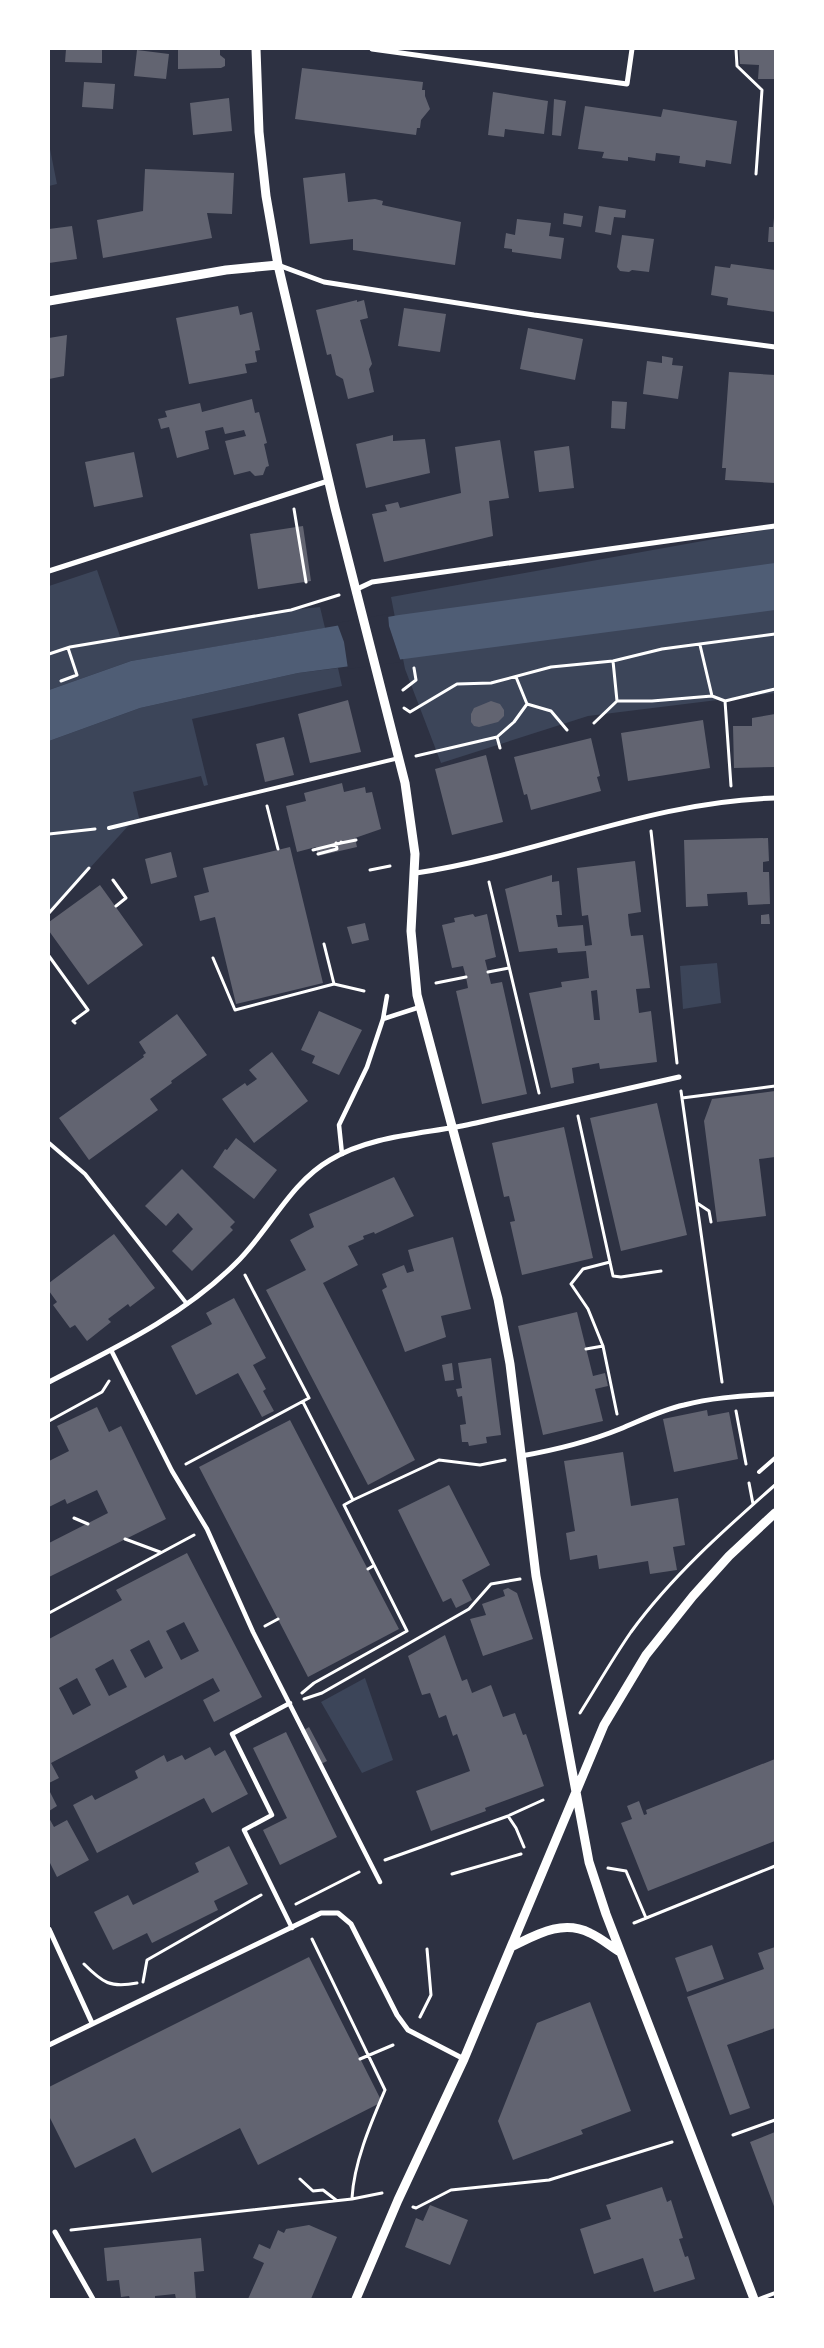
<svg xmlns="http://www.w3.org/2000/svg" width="824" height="2348" font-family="'PT Sans Narrow',sans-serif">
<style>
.green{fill:#3c4559}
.water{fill:#4f5d75}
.pier{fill:#2d3142}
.building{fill:#626471;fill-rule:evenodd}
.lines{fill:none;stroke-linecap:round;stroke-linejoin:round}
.path{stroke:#fff;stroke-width:3}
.service{stroke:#fff;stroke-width:4}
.pedestrian{stroke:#fff;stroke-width:4.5}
.minor{stroke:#fff;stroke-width:5}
.tertiary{stroke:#fff;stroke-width:9}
</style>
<rect width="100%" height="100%" fill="#2d3142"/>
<path class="green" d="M49 144 57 184 49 186Z
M775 528V693L588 716 441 763 405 669 391 597Z
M97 570 121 639 291 610 320 607 325 628 131 661 49 690V586Z
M338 668 342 686 192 719 208 785 204 786 201 776 133 792 140 822 129 825 49 913V741L140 708 298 673Z
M717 963 721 1003 683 1009 680 966Z
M365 1678 393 1760 362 1773 321 1702Z"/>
<path class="water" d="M775 563V610L298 673 140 708 49 741V690L131 661 399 615Z"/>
<path class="pier" d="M388 614 389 626 401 662 348 669 344 642 337 623Z"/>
<path class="building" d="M66 49H102V63L65 62Z
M178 49H220V55L225 59V66L221 68 178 69Z
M739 49H774L775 79H758L759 65 740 64Z
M137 50 169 54 166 79 134 76Z
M302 68 423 82 422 90H425V96L430 109 421 120 420 128H417L416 135 295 119Z
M84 82 115 84 113 109 82 107Z
M493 92 548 101 544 134 505 129 504 137 488 135Z
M229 98 232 131 193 135 190 103Z
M554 99 566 101 561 136 552 135Z
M585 106 661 117 663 109 737 121 731 164 706 160 705 167 679 163 680 156 656 153 655 161 628 157V161L602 158 604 152 578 149Z
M145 169 234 173 232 214 207 213 212 238 103 258 97 220 143 211Z
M345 173 348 202 375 199 383 201 382 205 461 222 455 265 353 250V239L310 244 303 178Z
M599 206 626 210 625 218 614 217 611 235 595 232Z
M564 213 583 216 581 227 563 224Z
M774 218 775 242H768L769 227H773Z
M517 219 551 223 549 236 564 238 561 259 512 252V249L504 248 506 233 515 235Z
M72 226 77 259 49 263V229Z
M622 235 654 239 649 272 632 270 629 272 620 271 617 267Z
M731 264 775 270V312L727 305 728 298 711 295 715 266 730 268Z
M357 300V302L364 300 368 318 360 320 372 364 369 369 374 392 348 399 343 379 336 375 331 354 327 355 316 310Z
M238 306 240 315 252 312 260 350 255 351 257 362 245 364 247 373 189 384 176 318Z
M404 308 446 314 440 352 398 346Z
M528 328 583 339 575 380 520 369Z
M67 335 64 376 49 379V338Z
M662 356 673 358 672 365 683 366 678 399 643 394 647 361 662 363Z
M729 372 775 375V483L725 480 726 468H722Z
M252 399 255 413 259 412 267 443 264 444 269 466 266 467 263 475 255 476 250 471 234 475 225 441 246 436 244 430 225 434 223 427 205 431 209 449 177 458 169 427 161 429 158 419 167 417 165 411 200 403 202 412Z
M612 401 627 402 625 429 611 428Z
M393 435V441L425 439 430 473 366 488 356 444Z
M500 440 509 498 489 501 493 536 384 562 372 514 387 511 385 505 398 502 400 508 461 493 455 447Z
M569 446 574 488 539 492 534 451Z
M134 452 143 497 94 507 85 462Z
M303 526 311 581 258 589 250 534Z
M348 700 361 752 310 763 298 714Z
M491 701 500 704 504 710V716L498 722 479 727 474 726 471 722V714L474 708Z
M775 714V767L734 768 733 726H752V718Z
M703 720 710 768 628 781 621 733Z
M284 737 294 775 265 782 256 744Z
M591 738 600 776 597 777 601 791 531 810 527 794 524 795 514 757Z
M486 755 503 822 452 835 435 769Z
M342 783 344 792 365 787 366 793 372 792 381 829 355 838 357 847 318 856 316 847 297 852 286 806 306 801 304 793Z
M768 838 769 861 763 862V872H769L770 904 748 905 747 892 707 894 708 906 686 907 684 840Z
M290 847 323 983 236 1004 215 917 200 921 194 896 209 892 203 868Z
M171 852 177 877 151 884 145 859Z
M635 861 641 912 628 914 629 925 631 936 643 935 650 988 636 989 639 1013 651 1011 657 1062 600 1069 599 1063 572 1068 574 1083 551 1088 529 993 562 987 561 982 589 978 586 951 558 953 557 948 519 952 505 889 552 875V882L559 881 562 915H556L558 927 583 925 585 946 592 945 588 915 582 916 577 868ZM597 990 600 1020H594L591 991Z
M100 885 143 945 88 985 49 931V922Z
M473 914 475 917 487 914 496 957 485 960 491 984 502 982 527 1094 482 1104 456 991 468 988 466 977 463 966 452 968 442 925 455 922 454 918Z
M769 914 770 924H761V915Z
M365 923 369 940 352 944 347 927Z
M319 1011 362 1030 339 1075 312 1063 315 1056 301 1050Z
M177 1014 207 1055 171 1081 172 1083 150 1099 158 1110 89 1160 59 1118 144 1057 143 1055 146 1053 139 1042Z
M272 1052 308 1101 254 1143 222 1099 245 1083 247 1086 257 1079 249 1070Z
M775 1091V1157L759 1159 766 1216 717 1222 704 1121 712 1099Z
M657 1103 687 1235 621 1251 590 1118Z
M564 1127 593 1258 522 1275 510 1222 515 1221 509 1196 504 1197 492 1143Z
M236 1138 277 1170 254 1199 213 1167 225 1149 227 1150Z
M182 1169 235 1222 230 1227 233 1230 192 1271 172 1251 193 1229 178 1213 166 1226 145 1206Z
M394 1177 414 1216 375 1234 374 1232 363 1236 364 1239 348 1246 358 1265 323 1283 415 1460 368 1485 266 1290 306 1270 290 1240 314 1227 309 1214Z
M114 1234 155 1288 130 1307 128 1304 108 1319 111 1322 87 1341 75 1325 70 1328 53 1305 57 1302 49 1291V1283Z
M453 1237 471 1309 441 1316 446 1337 405 1352 382 1290 387 1287 382 1274 404 1265 407 1273 414 1271 408 1250Z
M234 1298 266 1358 253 1365 266 1389 263 1391 274 1411 262 1417 238 1373 196 1395 171 1346 212 1324 206 1313Z
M577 1312 593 1376 605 1373 608 1386 595 1389 603 1421 543 1435 518 1326Z
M491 1358 501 1435 486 1437 487 1443 469 1446 468 1442H462L460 1425 466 1424 462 1396 458 1397 456 1389 462 1388 458 1363Z
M452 1363 454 1380 445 1381 442 1365Z
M97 1407 109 1432 121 1426 166 1519 49 1577V1543L108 1513 97 1490 67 1504 65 1499 49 1507V1461L69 1451 57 1426Z
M707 1410 708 1416 729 1412 738 1459 674 1472 663 1419Z
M290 1420 399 1629 308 1677 199 1467Z
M623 1452 631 1506 678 1498 685 1545 673 1547 677 1570 650 1574 648 1561 599 1569 597 1555 570 1560 566 1533 575 1531 564 1461Z
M449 1485 490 1565 462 1580 472 1600 456 1608 451 1598 443 1602 398 1510Z
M187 1553 262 1697 214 1722 203 1700 220 1691 213 1678 51 1763 59 1778 49 1783V1639L122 1600 116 1590ZM184 1622 199 1651 181 1660 166 1631ZM149 1640 163 1668 145 1678 130 1650ZM113 1659 127 1687 109 1696 95 1669ZM77 1678 91 1705 73 1715 59 1688Z
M508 1588 517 1593 533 1639 483 1656 470 1619 486 1615 482 1604 505 1596 503 1590Z
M445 1635 462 1681 467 1679 472 1693 491 1685 503 1717 515 1713 523 1735 526 1734 544 1786 485 1808 486 1811 431 1831 416 1791 470 1771 457 1734 453 1736 446 1715 439 1718 430 1693 422 1695 408 1656Z
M309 1727 327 1761 319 1765 301 1732Z
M286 1732 337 1837 280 1865 263 1830 287 1818 253 1748Z
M210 1747 215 1756 225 1750 248 1794 212 1813 204 1798 97 1853 73 1805 92 1795 95 1800 138 1778 135 1771 164 1755 167 1762 182 1755 185 1760Z
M775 1759V1841L648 1891 621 1823 632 1819 627 1806 639 1801 644 1815 647 1814 646 1810Z
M49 1790 57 1806 49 1811Z
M49 1818 54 1827 67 1820 89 1860 57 1877 49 1861Z
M229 1846 248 1884 214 1901 218 1910 152 1943 147 1933 113 1950 94 1912 128 1895 133 1905 199 1872 195 1863Z
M712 1945 724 1979 687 1992 675 1958Z
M775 1947V2028L727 2045 750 2108 730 2115 687 1997 764 1969 758 1953Z
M309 1957 382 2102 258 2165 240 2128 152 2173 135 2138 75 2168 49 2116V2087Z
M590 2002 631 2111 581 2130 583 2134 513 2160 498 2121 537 2023Z
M775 2132V2209L750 2142Z
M662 2187 667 2202 671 2200 683 2238 679 2239 685 2257 688 2256 695 2279 654 2292 643 2258 594 2274 580 2229 611 2219 606 2205Z
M430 2205 468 2220 450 2265 405 2247 416 2218 423 2221Z
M309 2225 337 2237 311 2299H248L264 2263 253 2258 259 2244 270 2249 278 2230 284 2233 286 2229Z
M201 2238 204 2271 194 2272 196 2299H176L175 2294 155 2296V2299H130L129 2296 121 2297 119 2280 107 2281 104 2248Z"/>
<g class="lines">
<path class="path" d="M736 49 737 66 762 90 756 174
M294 509 306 582
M49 654 70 647 291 610 339 595
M516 677 527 704
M61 681 77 675 68 648
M403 690 416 680 414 668
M712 696 725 701 775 689
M617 701H652L712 696 700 645
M725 701 731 786
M404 708 410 712 457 684 491 683 551 667 613 661 662 649 775 634
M594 723 617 701 613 661
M497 737 514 722 527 704 551 711 567 730
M416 756 497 737 500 748
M267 806 278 849
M651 831 677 1063
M49 834 95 829
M341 843 356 840
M313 850 341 843V842
M318 854 337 849 336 843
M370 870 390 866
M113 880 126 898 116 906
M489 882 539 1093
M49 913 89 868
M324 944 334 984
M49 956 88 1010 73 1021 75 1023
M213 958 235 1010 334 984 364 991
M488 972 509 968
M436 983 466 977
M681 1091 722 1382
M682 1098 775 1086
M578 1116 613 1276 621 1277 661 1271
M697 1203 709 1211 711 1222
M603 1346 617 1414
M586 1349 603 1346 588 1309 571 1284 583 1269 610 1262
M736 1411 746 1464
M49 1421 102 1392 109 1381
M186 1464 309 1398 245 1275
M749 1483 753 1504
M353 1500 439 1460 480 1465 505 1460
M74 1518 88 1524
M125 1539 160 1552
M368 1569 373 1566
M49 1613 194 1535
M265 1626 278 1619
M302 1693 314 1683 407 1631 344 1505 353 1500 303 1402
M304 1699 322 1693 469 1609 491 1584 520 1579
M580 1713C597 1686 613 1658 631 1632 671 1577 725 1529 775 1485
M508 1816 516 1828 524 1847
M385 1860 508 1816 543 1800
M608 1868 626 1871 646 1918
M452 1874 521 1854
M296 1904 359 1872
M634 1923 775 1866
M312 1939 385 2090C371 2123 354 2162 352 2198
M84 1964C103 1983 110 1988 137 1983
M143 1982 147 1960 261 1895
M420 2017 431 1995 427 1949
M360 2059 393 2045
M733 2135 775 2120
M300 2179 313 2191 323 2190 336 2200
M413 2207 416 2208 451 2190 549 2180 672 2142
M71 2230 352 2199 382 2193"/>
<path class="service" d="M109 828 399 758
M49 1143 85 1174 187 1304
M759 1472 775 1458
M759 2299 775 2293"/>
<path class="pedestrian" d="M383 1019 387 996
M342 1154 339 1125 367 1067 383 1019 420 1007
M111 1350 172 1471 207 1529 253 1632 380 1882
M290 1703 232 1734 272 1815 244 1830 292 1928"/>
<path class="minor" d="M372 49 627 84 632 49
M278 265 324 282 534 315 775 347
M49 571 328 481
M355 590 372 582 775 526
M416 873C537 855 651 801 775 798
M49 1382C115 1348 183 1316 236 1263 269 1231 290 1183 330 1160 373 1134 428 1134 476 1123 544 1108 611 1092 679 1077
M521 1456C555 1450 588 1442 620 1429 642 1420 661 1410 684 1405 714 1397 745 1396 775 1394
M49 1929 92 2023
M49 2045 321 1913H338L351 1924 397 2015 408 2030 464 2059
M55 2232 93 2299"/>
<path class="tertiary" d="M256 49 259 132 266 196 278 265 335 508 405 783 415 854 411 931 417 995 498 1299 510 1364 536 1576 589 1862 606 1914 754 2299
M49 301 226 270 278 265
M511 1947C536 1935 562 1919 590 1933 601 1938 610 1946 620 1952
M356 2299 398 2200 464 2059 604 1725 646 1655 693 1596 729 1556 775 1513"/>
</g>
<rect width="824" height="2348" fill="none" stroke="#ffffff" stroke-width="100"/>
</svg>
